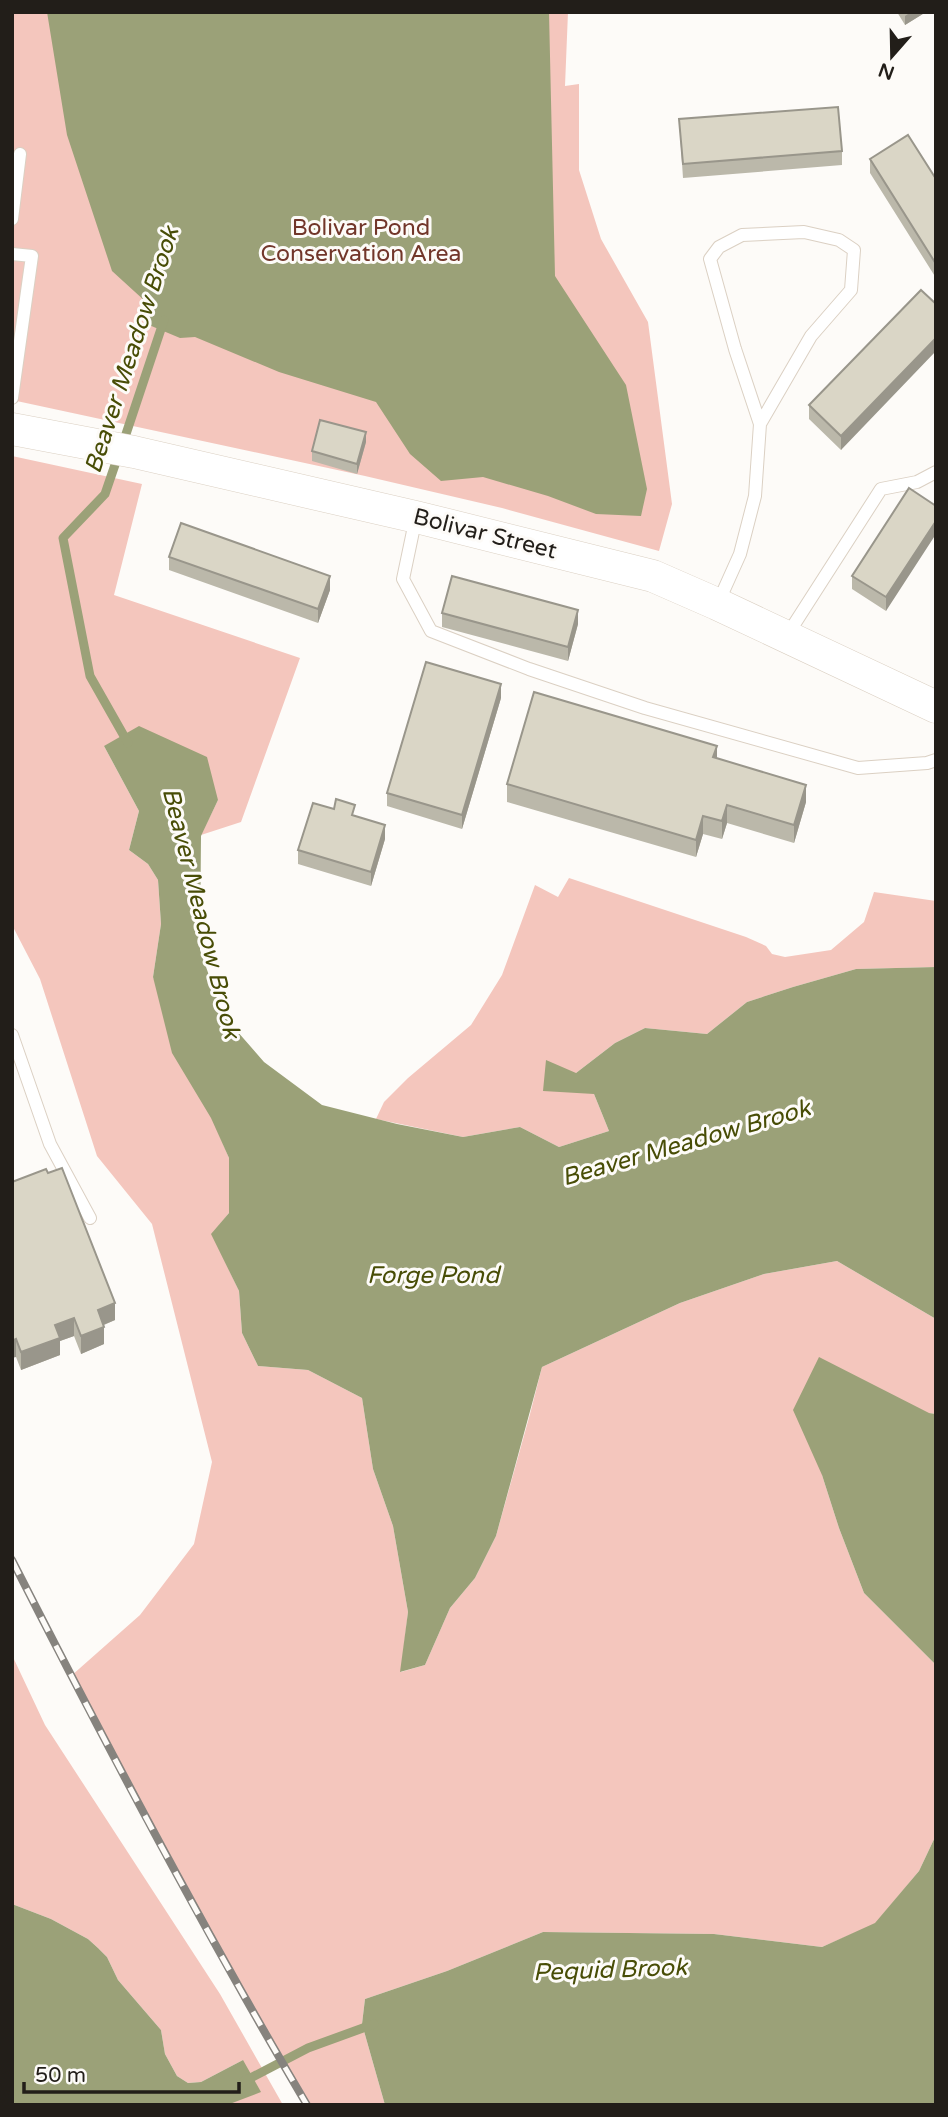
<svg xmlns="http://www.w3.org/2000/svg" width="948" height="2117" font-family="'Varela Round',sans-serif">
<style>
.green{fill:#f4c6bd}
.water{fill:#9ba178}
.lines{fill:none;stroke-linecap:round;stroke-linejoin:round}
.stream{stroke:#9ba178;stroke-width:9}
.service-casing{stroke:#dbd0c3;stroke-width:14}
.tertiary-casing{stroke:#dbd0c3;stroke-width:33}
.service{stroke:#fff;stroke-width:12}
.tertiary{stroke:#fff;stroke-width:32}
.rail-casing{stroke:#86837e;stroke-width:8}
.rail{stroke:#fdfbf8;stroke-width:5;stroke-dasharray:16;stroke-linecap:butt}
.wall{fill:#bbb8aa}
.shaded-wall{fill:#99968b}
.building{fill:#dad6c6;stroke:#99968b;stroke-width:2}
.labels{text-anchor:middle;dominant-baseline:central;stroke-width:6;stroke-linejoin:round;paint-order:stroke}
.park-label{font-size:23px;fill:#72362a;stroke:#fdfbf8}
.street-label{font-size:23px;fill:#221e19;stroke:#fdfbf8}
.water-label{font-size:24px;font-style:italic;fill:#484d06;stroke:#fdfbf8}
</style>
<rect width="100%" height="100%" fill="#fdfbf8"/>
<path class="green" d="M12 12H568L565 86 579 84V170L601 239 648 322 672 504 659 551 502 508 365 476 12 400Z
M12 456 142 484 114 595 300 658 241 822 201 835 218 800 104 746 139 811 129 850 148 864 158 880 161 924 153 977 229 1158V1213L212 1234 239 1291 242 1333 258 1366 308 1370 362 1398 373 1469 393 1526 408 1612 401 1672 425 1665 450 1608 475 1578 496 1536 530 1414 542 1367 680 1303 764 1274 837 1261 936 1319V1414L929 1413 822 1475 839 1528 864 1593 936 1665V1835L919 1871 875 1924 822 1947 714 1934 543 1932 447 1971 365 1999 362 2024 385 2105H307C224 1964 144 1821 71 1676L140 1615 194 1544 212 1462 152 1224 97 1156 40 979 12 925Z
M569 878 746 937 766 946 772 954 785 957 831 950 864 922 874 892 936 901V967L856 969 793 987 747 1002 707 1034 645 1028 615 1043 576 1073 594 1094 609 1131 559 1147 520 1127 463 1137 376 1119 384 1102 408 1078 471 1025 502 975 535 885 558 897Z
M12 1655 45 1725 220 1994 283 2105H227L230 2102 243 2060 201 2082 188 2083 177 2076 165 2054 161 2030 118 1980 107 1957 98 1948 88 1939 51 1919 12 1904Z"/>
<path class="water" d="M47 12H549L555 276 626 385 647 489 641 516 596 514 548 496 483 477 441 481 410 454 376 402 279 372 195 337 180 338 149 325 146 302 112 271 67 135Z
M139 726 207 757 218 800 201 836 200 950 223 1015 264 1062 322 1105 397 1124 463 1137 520 1127 559 1147 609 1131 594 1094 543 1091 546 1060 576 1073 615 1043 645 1028 707 1034 747 1002 793 987 856 969 936 967V1319L837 1261 764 1274 680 1303 542 1367 496 1536 475 1578 450 1608 425 1665 400 1672 408 1612 393 1526 373 1469 362 1398 308 1370 258 1366 242 1333 239 1291 211 1234 229 1213V1158L211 1118 172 1053 153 977 161 924 158 880 148 864 129 850 139 811 104 746Z
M819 1357 929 1413 936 1414V1665L864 1593 839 1528 822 1475 793 1410Z
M936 1835V2105H385L362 2024 365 1999 447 1971 543 1932 714 1934 822 1947 875 1923 919 1871Z
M12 1904 51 1919 88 1939 98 1948 107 1957 118 1980 161 2030 165 2054 177 2076 188 2083 201 2082 243 2060 261 2092 227 2105H12Z"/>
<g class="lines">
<path class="stream" d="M123 443 164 320
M118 456 105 494 63 538 90 676 128 743
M243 2082 308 2048 374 2024"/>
<defs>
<path id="service" d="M12 219 20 154
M12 254 32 256 12 398
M416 517 403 579 431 631 529 669 645 708 858 768 927 763 936 760
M718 603 740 554 755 496 760 424 735 349 710 259 719 247 742 235 804 232 839 240 854 250 851 290 811 336 760 424
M786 637 881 489 917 482 936 472
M12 1035 50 1144 90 1218"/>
<path id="tertiary" d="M12 429 134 452 416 517 653 576 717 604 936 707"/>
</defs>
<use href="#service" class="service-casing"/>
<use href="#tertiary" class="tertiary-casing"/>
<use href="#service" class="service"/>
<use href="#tertiary" class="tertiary"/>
<defs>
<path id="rail" d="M12 1560C106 1745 202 1927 307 2105"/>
</defs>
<use href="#rail" class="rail-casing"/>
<use href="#rail" class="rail"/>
</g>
<path class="wall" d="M897 12H926L905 25Z
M679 119 842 151V165L683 178Z
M870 159 936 179V278L870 173Z
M921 290 841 450 809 419V405Z
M366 442 357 474 312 461V451Z
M909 488 886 611 852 589V576Z
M169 557 330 590 318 623 169 570Z
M442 613 578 624 568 661 442 627Z
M501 698 462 829 387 806V793Z
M717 758 806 802 794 843 727 823 722 839 703 834 696 857 507 802V784Z
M355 816 385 839 371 886 298 864V850Z
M12 1182 115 1320 104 1325V1344L81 1354 74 1336 60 1341V1355L21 1370 16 1357Z"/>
<path class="shaded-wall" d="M911 12H926L905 25V16Z
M936 338V351L841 450V436Z
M366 432V442L357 474V464Z
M936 521V534L886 611V597Z
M330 576V590L318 623V609Z
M578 610V624L568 661V647Z
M501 684V698L462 829V815Z
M717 746V763L713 757Z
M806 785V802L794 843V825Z
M727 805V823L722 839V821Z
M703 816V834L696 857V840Z
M385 825V839L371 886V872Z
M115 1303V1320L98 1327V1310Z
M74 1318V1336L60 1341V1355L21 1370V1352L55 1325Z
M104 1327V1344L81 1354V1336Z
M16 1339V1357L12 1358V1341Z"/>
<path class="building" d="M838 107 842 151 683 164 679 119Z
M908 135 936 179V264L870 159Z
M921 290 936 304V338L841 436 809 405Z
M320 420 366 432 357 464 312 451Z
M909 488 936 506V521L886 597 852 576Z
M181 523 330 576 318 609 169 557Z
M452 576 578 610 568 647 442 613Z
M426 662 501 684 462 815 387 793Z
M534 692 717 746 713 757 806 785 794 825 727 805 722 821 703 816 696 840 507 784Z
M336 799 355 805 352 815 385 825 371 872 298 850 313 803 334 809Z
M62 1168 115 1303 98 1310 104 1327 81 1336 74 1318 55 1325 60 1338 21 1352 16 1339 12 1341V1182L46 1169 48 1173Z"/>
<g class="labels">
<g class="park-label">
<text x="361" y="228">Bolivar Pond<tspan x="361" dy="26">Conservation Area</tspan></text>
</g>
<g class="street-label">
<text transform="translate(485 534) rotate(14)">Bolivar Street</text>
</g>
<g class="water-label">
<text transform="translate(132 350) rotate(-72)">Beaver Meadow Brook</text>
<text transform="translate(201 913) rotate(76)">Beaver Meadow Brook</text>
<text transform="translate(686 1143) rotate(-16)">Beaver Meadow Brook</text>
<text x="433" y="1275">Forge Pond</text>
<text transform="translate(610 1970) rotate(-2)">Pequid Brook</text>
</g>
</g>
<rect width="948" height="2117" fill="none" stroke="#221e19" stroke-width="28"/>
<g transform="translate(892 56) rotate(200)" stroke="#fdfbf8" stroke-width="5" paint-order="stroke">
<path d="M0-5L12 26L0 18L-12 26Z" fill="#221e19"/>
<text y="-10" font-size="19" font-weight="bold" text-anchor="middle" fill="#221e19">N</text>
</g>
<path d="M24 2082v10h215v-10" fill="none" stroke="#221e19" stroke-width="3.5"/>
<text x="35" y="2082" font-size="21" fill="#221e19" stroke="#fdfbf8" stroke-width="5" paint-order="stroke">50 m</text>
</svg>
